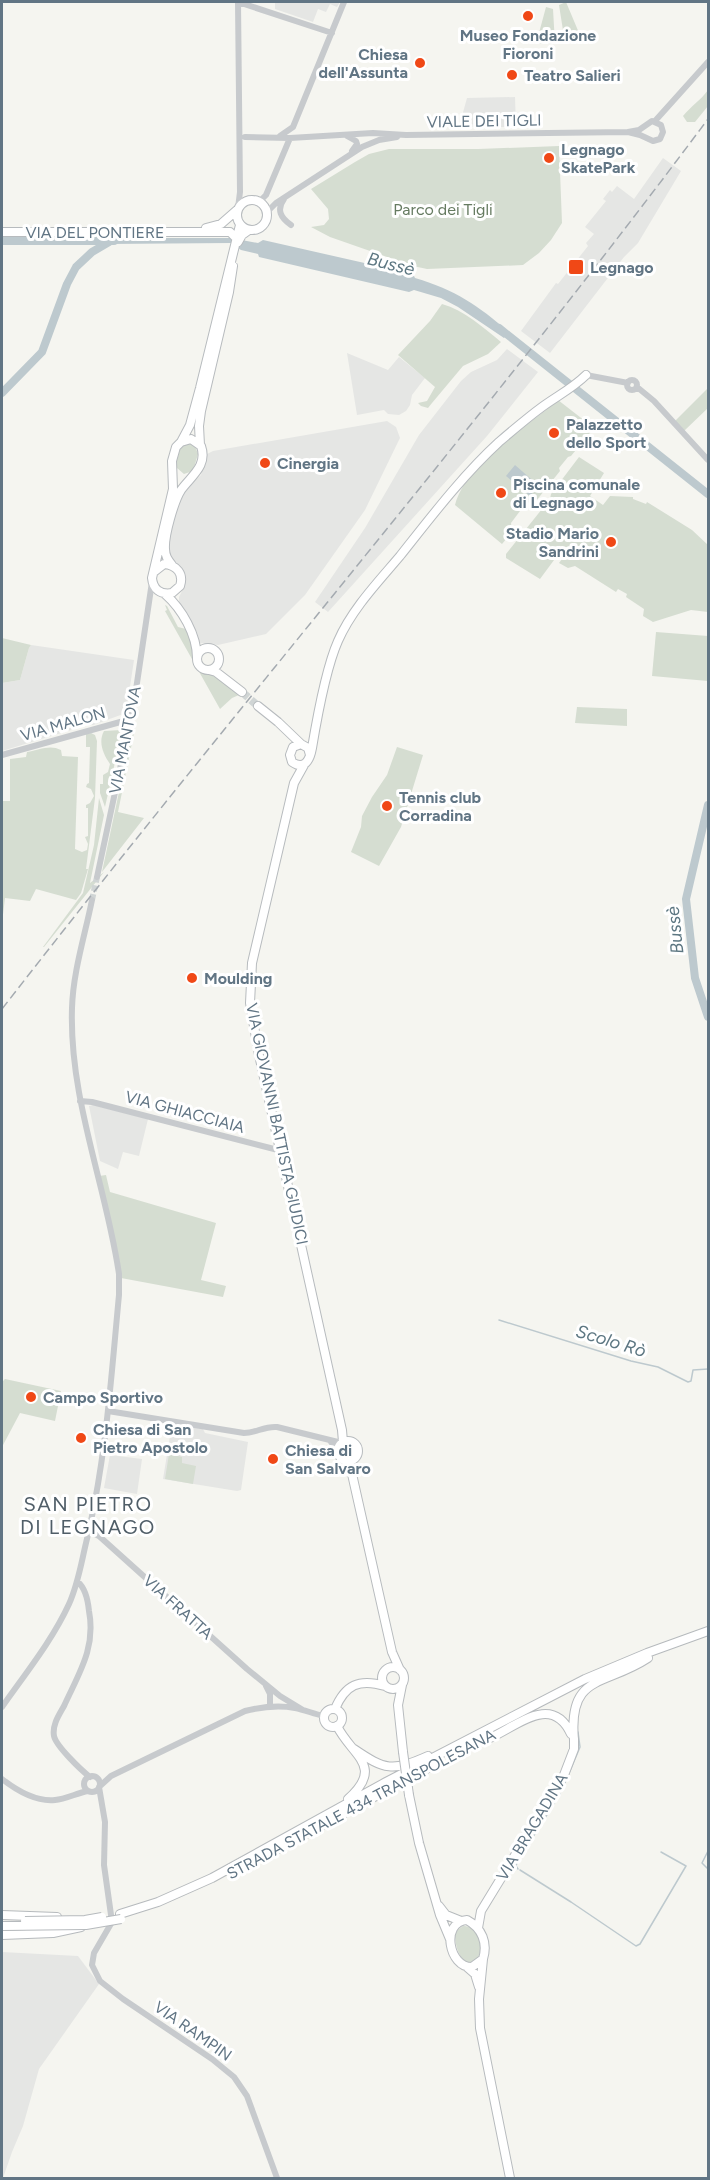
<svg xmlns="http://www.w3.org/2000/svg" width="710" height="2180" font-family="Figtree,sans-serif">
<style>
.built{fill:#e5e6e4}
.green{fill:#d5ddd1}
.water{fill:#bdc9ce}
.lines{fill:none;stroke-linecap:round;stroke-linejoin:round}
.stream{stroke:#bdc9ce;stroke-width:1.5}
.river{stroke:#bdc9ce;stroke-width:8}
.minor-tunnel{stroke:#d0d5d5;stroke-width:6;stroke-dasharray:6 3;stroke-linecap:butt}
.major-tunnel{stroke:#d0d5d5;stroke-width:8;stroke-dasharray:8 4;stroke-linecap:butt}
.major-casing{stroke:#b7bbbe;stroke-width:10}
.highway-casing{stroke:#b6babd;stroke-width:10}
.minor{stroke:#c7cacd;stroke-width:6}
.major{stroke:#fff;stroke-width:8}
.highway{stroke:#fff;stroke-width:8}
.rail{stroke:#a4aab0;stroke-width:1.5;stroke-dasharray:9 4.5;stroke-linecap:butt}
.major-bridge-casing{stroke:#b7bbbe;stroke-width:10;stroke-linecap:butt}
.highway-bridge-casing{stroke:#b6babd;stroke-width:10;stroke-linecap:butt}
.major-bridge{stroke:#fff;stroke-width:8}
.highway-bridge{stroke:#fff;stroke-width:8}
.poi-dot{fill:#f04816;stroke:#fff;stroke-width:2}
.labels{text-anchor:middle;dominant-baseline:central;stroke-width:6;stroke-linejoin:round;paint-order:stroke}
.poi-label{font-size:16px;font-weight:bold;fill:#617584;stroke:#fff;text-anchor:start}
.street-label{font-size:16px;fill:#617584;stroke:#fff}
.park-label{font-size:16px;fill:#667b61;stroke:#fff}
.water-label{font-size:18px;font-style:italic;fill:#5d7782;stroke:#fff}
.quarter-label{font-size:20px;letter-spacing:1.5px;fill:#505e68;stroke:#fff}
</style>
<rect width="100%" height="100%" fill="#f5f5f0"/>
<path class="built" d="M275 2H340L337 7 330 4 326 12 318 9 313 22 275 9Z
M515 97 516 127H459L467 98Z
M663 158 681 171 638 243 624 257 550 353 521 331 556 283 558 284 588 246 586 243 594 234 585 227 606 201 603 199 610 190 612 192 617 186 634 199Z
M507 349 538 372 487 436 328 612 315 602 365 528 419 435 461 381 471 372 497 360Z
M347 353 388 370 399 357 425 378 412 395 410 405 406 411 399 415 388 414 384 410 357 415Z
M387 421 396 427 400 438 398 442 365 510 305 595 266 634 218 645 200 643 179 604V597L184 587 185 576 168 556V540L179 500 188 486 201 475 207 454 213 451Z
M31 645 134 660 126 713 93 725 74 724 71 730 2 751V683L20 680 29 648Z
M93 1105 148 1119 139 1156 123 1152 118 1169 100 1161 89 1106Z
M172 1424 203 1429 205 1433 248 1442 241 1490 237 1491 163 1479Z
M110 1455 142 1459 137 1494 104 1488Z
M2 1952 78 1956 99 1984 39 2069 23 2126 12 2152 3 2178H2Z"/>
<path class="green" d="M566 2 582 40 565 43 559 5Z
M546 7 553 9 555 44H536Z
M708 90V106L695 122H687L683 116C691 106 701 100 708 90Z
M559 146 562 223 551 240 539 253 523 265 427 269 413 266 330 237 311 227 324 225 329 219 328 209 311 189 355 162 369 154 389 149H478Z
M442 304C464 310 484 328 501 342L488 354 463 366 432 403 428 408 421 406 418 403 427 401 435 387 398 355 430 321Z
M708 388V408L684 431 675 421Z
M558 400 594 428 571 456 568 457 559 468 560 471 536 501 526 503 511 523 512 532 502 544 455 505C466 463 526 428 558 400Z
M189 443 195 446 198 454 193 471 184 474 177 468 176 462 181 447Z
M579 457 604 473 590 496 603 505 610 496 633 497V499L646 504 647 502 692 530 708 545V612L691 610 653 622 643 616 644 609 626 597 627 594 618 589 616 592 575 566 568 568 559 563 562 559 557 556 540 579 506 558V554L550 499 551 494Z
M165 605 167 606 178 627 186 629 195 646 194 662 199 669 211 673 239 695 232 698 220 709 165 611 167 610Z
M656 632 708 636V681L652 676Z
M2 638 31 645 29 648 20 680 2 683Z
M577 707 627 709V726L575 723Z
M136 723 118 812 144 818 102 872 133 726Z
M121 730 122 731 105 807 100 793V784H103V775L108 772 110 764C103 754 98 742 104 731Z
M91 733 95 735 97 741 95 798 86 869H88L81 893 76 900 36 889 30 901 5 898 2 923V801H10V759L26 757 27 752C39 750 50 744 61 750L62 756 78 757 75 849 82 852 87 850 88 844 85 837 88 836V808H86V805L90 803 94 796 91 789 86 787 87 784 89 783 90 747H86V734Z
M397 747 423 755 401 827 379 866 351 852 361 827 362 816 372 797 387 775Z
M99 798 104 815 90 883 104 872 44 947H43L83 893 94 845Z
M106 1175 110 1192 216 1223 201 1280 226 1286 223 1297 121 1278 99 1176Z
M5 1379 61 1391 55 1421 20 1413 2 1447V1382Z
M169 1454 182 1457V1463L196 1466 193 1484 165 1479Z
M463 1926C483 1926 489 1961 467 1963 457 1956 455 1943 455 1932Z"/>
<path class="water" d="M106 238H231L258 243 263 240 413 274 415 278C456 290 477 305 509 332L504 338 458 307 441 298 414 290 409 292 259 257 258 254 241 250 231 243 106 244Z
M515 465 538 485 530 496 506 476Z"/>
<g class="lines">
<path class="stream" d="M499 1320 631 1361 658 1367 688 1382 691 1381 693 1370 708 1369
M562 1790 580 1747 578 1732
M708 1851 702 1863 708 1869
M518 1869 516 1866 517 1862 560 1794
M520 1870 571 1902 636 1946 640 1944 686 1866 661 1852"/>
<path class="river" d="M2 241H114
M499 328 708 494
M2 393 42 352 67 284 76 267 92 252 109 242
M708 805 686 899 695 978 708 1017"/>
<path class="minor-tunnel" d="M92 900 97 877"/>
<path class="major-tunnel" d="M242 692 258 706"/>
<defs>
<path id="major" d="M237 215a15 15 0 1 1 30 0a15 15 0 1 1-30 0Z
M206 228 221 224 237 210
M2 232H230L236 238
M238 242 242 235 249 230
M181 442 190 425 200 388 240 225
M200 445 199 426 201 411 229 292 233 266
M155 571 164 564C177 565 184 574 180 586L172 593C160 595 153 589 152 578L173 489 172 461 176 447 181 442 191 439 201 446C208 466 191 476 181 490 174 501 164 536 165 549 165 556 168 560 172 565
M165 594C182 609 197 635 197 658
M197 659a11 11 0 1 1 22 0a11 11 0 1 1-22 0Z
M209 670 216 672 242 692
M258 706 278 722 301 744
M310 755 308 748 301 744 293 747 290 755 292 762C305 771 310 759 312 748 317 718 326 668 338 641 352 609 378 582 400 556 431 517 462 476 499 442 513 430 527 418 542 407 557 396 573 388 586 375
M304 765 294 783 252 963 250 1003 259 1055 342 1430 343 1442
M338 1451a10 10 0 1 1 20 0a10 10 0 1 1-20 0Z
M343 1459 352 1474 392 1652 400 1670
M382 1678a11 11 0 1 1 22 0a11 11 0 1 1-22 0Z
M402 1685 398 1705 403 1752
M335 1709C345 1685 359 1678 385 1686
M324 1718a9 9 0 1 1 18 0a9 9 0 1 1-18 0Z
M409 1795 419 1843 440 1915 450 1939
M439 1906 446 1915 461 1921
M467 1920C482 1928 488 1943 483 1959L472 1967C449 1968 440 1922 467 1920Z
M478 1928 481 1911 564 1775 574 1749V1740
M483 1959 479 1999 480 2028 510 2178
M467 1967 475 1974 479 1987"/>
<path id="highway" d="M337 1726C352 1756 385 1766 348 1799
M574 1740C568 1673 604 1687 648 1658
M472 1744C478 1742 485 1740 490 1738 517 1726 552 1693 571 1734
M354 1749C385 1770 392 1772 428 1756
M274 1851 439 1762
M120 1914 158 1902 212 1878 386 1782 585 1679 647 1653 708 1631
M2 1915 57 1917
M2 1935 53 1933 81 1927"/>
</defs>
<use href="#major" class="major-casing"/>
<use href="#highway" class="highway-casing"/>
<path class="minor" d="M238 2 332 33
M655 121 708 62
M280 136 293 127 344 2
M347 136 356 141 357 144 352 151
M245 137 290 138 373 133 406 135 628 132 640 135 653 141 660 139 663 132 661 125 652 121 639 130 628 132
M284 199C276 210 281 218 291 225
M259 202 266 195 290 138
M238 208 240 192 238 2
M267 212 276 203 362 147 379 140 397 137
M586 375 628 383
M627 385a5 5 0 1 1 10 0a5 5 0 1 1-10 0Z
M637 387 654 401 708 460
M2 755 131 719
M97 877 134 703 152 582
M80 1101 92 1102 282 1151
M108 1411 244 1433C256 1433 264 1426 277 1427L342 1443
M331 1442 338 1451
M89 1531 99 1536 247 1669 280 1696 303 1710
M78 1582C85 1588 88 1601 89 1611 96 1648 79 1673 64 1706 59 1715 52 1725 54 1736 56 1746 81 1770 90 1777
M266 1686 270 1694V1707
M2 1707C25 1674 52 1641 69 1604 78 1584 81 1564 86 1543 106 1461 111 1378 119 1295V1274C106 1185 69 1099 72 1008 73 972 85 935 92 900
M84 1784a8 8 0 1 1 16 0a8 8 0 1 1-16 0Z
M2 1779C16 1790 35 1802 55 1800 66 1799 77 1793 88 1791
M100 1786 111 1776 245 1711C261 1707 279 1705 295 1708 305 1710 314 1714 324 1716
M99 1787 105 1822 104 1865 112 1922 94 1953 92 1965 100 1981 123 1999 212 2059 234 2077 247 2096 277 2178"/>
<use href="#major" class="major"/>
<use href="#highway" class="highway"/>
<path class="rail" d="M2 1009C234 710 482 422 708 119"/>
<defs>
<path id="major-bridge" d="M403 1752 409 1795"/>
<path id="highway-bridge" d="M25 1921 85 1920 102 1917
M2 1926 86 1925 121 1919"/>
</defs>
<use href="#major-bridge" class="major-bridge-casing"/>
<use href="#highway-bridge" class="highway-bridge-casing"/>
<use href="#major-bridge" class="major-bridge"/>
<use href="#highway-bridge" class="highway-bridge"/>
</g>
<g class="poi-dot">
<circle cx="528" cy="16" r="6"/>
<circle cx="420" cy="63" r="6"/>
<circle cx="512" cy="75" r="6"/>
<circle cx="549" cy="158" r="6"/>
<rect x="568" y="259" width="16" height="16" rx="3"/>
<circle cx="554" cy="433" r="6"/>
<circle cx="265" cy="463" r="6"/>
<circle cx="501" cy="493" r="6"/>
<circle cx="611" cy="542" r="6"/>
<circle cx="387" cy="806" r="6"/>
<circle cx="192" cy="978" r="6"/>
<circle cx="31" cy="1397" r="6"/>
<circle cx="81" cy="1438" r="6"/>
<circle cx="273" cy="1459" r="6"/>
</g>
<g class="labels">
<g class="poi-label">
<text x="528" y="35" text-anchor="middle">Museo Fondazione<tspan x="528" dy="18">Fioroni</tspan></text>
<text x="408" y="54" text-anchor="end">Chiesa<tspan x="408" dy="18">dell'Assunta</tspan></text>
<text x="524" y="75">Teatro Salieri</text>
<text x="561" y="149">Legnago<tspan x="561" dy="18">SkatePark</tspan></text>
<text x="590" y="267">Legnago</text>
<text x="566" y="424">Palazzetto<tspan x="566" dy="18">dello Sport</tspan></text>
<text x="277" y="463">Cinergia</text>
<text x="513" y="484">Piscina comunale<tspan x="513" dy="18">di Legnago</tspan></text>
<text x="599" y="533" text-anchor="end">Stadio Mario<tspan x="599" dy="18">Sandrini</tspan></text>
<text x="399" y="797">Tennis club<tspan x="399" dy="18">Corradina</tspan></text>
<text x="204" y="978">Moulding</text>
<text x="43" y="1397">Campo Sportivo</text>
<text x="93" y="1429">Chiesa di San<tspan x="93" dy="18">Pietro Apostolo</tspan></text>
<text x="285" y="1450">Chiesa di<tspan x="285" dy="18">San Salvaro</tspan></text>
</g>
<g class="street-label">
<text transform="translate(484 121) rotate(-1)">VIALE DEI TIGLI</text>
<text x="95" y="232">VIA DEL PONTIERE</text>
<text transform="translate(63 724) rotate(-16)">VIA MALON</text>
<text transform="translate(125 740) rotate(-79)">VIA MANTOVA</text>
<text transform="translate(185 1112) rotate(15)">VIA GHIACCIAIA</text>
<text transform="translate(277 1124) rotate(78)">VIA GIOVANNI BATTISTA GIUDICI</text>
<text transform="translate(178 1607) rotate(42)">VIA FRATTA</text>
<text transform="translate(361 1804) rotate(-28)">STRADA STATALE 434 TRANSPOLESANA</text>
<text transform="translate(532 1827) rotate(-59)">VIA BRAGADINA</text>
<text transform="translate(193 2031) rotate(35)">VIA RAMPIN</text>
</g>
<g class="park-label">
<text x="443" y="209">Parco dei Tigli</text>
</g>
<g class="water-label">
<text transform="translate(391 264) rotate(14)">Bussè</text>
<text transform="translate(675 930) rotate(-96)">Bussè</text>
<text transform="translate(611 1341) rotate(17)">Scolo Rò</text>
</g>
<g class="quarter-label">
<text x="88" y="1504">SAN PIETRO<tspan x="88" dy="23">DI LEGNAGO</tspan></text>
</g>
</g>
<rect width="710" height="2180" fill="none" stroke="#617584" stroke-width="6"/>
</svg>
